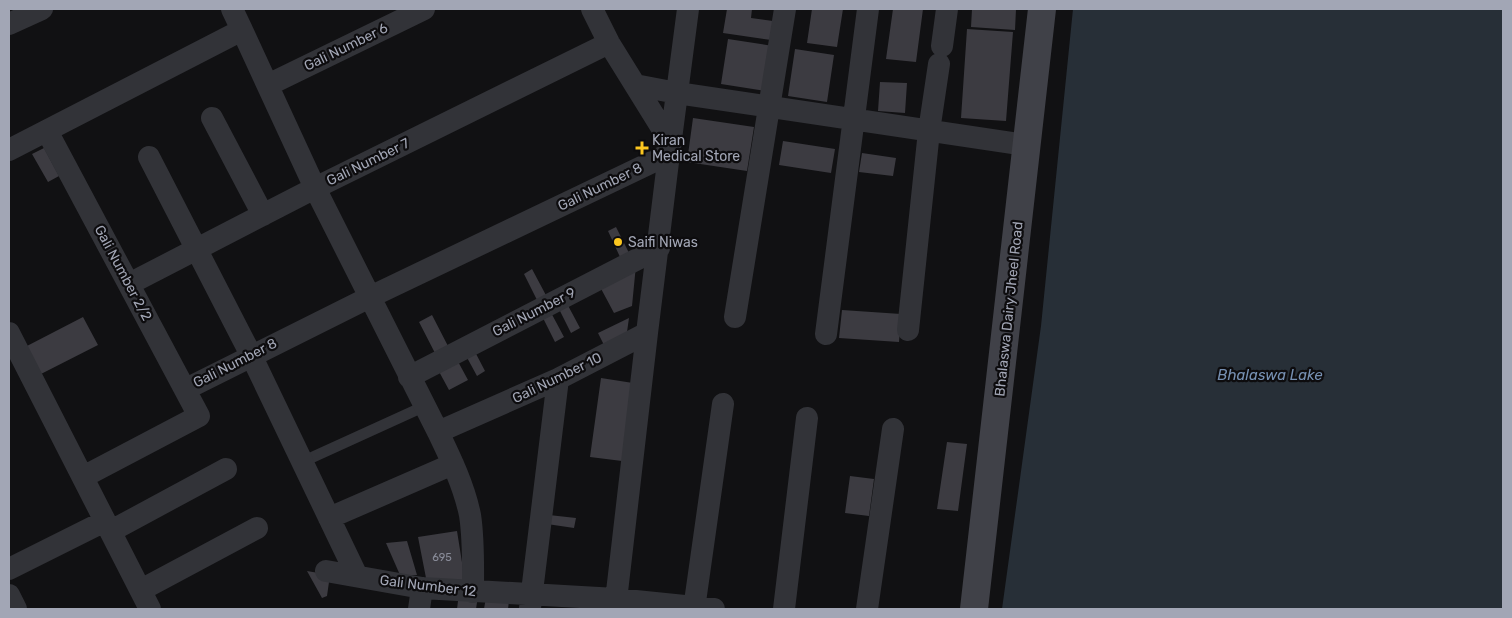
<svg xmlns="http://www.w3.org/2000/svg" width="1512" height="618" font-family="Rubik,sans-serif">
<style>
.water{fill:#272f37}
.building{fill:#3c3b41}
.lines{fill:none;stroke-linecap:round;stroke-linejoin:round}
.lane{stroke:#323338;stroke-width:11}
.street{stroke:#323338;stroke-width:22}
.secondary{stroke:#404148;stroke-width:28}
.poi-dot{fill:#fcc720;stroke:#0d0c0e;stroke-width:2}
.labels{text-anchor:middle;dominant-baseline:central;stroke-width:4.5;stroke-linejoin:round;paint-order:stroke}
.number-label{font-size:11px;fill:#888b98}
.street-label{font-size:14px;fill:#a2a6b5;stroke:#0d0c0e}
.poi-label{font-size:14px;fill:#a2a6b5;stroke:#0d0c0e;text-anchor:start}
.water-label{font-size:15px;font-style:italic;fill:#7690b2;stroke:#0d0c0e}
</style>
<rect width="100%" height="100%" fill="#111113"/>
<path class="water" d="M1073 9H1503V609H1002L1041 326Z"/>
<path class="building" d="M727 9H752L751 18 773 21 771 40 723 33Z
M812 9H843L837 47 807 43Z
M893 9H923L916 62 886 59Z
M972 9H1016L1015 30 971 27Z
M967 29 1013 32 1006 121 961 118Z
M728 39 773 46 766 91 721 84Z
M795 49 834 55 827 102 788 96Z
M880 82 907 83 905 113 878 111Z
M693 118 754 127 747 171 687 162Z
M783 141 835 149 831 173 779 165Z
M44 148 59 176 48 182 32 154Z
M862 153 896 158 893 176 859 172Z
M616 227 629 253 620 257 608 231Z
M636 265 632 306 614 313 598 283Z
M532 269 548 299 539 304 524 274Z
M564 298 580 328 571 333 556 303Z
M548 307 564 337 555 342 540 312Z
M842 310 901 314 899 342 839 338Z
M432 315 449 348 436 355 419 322Z
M83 317 98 345 39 375 25 347Z
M629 318 626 339 606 349 598 333Z
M473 348 485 371 477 376 464 352Z
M455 356 468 380 449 390 436 366Z
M601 378 633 383 622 461 590 457Z
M947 442 967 444 958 511 937 509Z
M850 476 874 479 869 516 845 513Z
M549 515 576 518 574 528 547 524Z
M457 531 465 581 426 578 418 537Z
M407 541 417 575H400L386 543Z
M307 571 330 575 327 596 322 598Z
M459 593 478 596 476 609H457Z
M486 597 509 601 508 609H484Z"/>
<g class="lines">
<path class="lane" d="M302 462 425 406"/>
<path class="street" d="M232 9 242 30
M592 9 609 43 671 143
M9 24 42 9
M942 46 947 9
M268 85 424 9
M635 85 677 93 688 9
M212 118 263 215
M47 131 199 416 83 477
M9 150 242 30 315 188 438 432 558 379 647 333 669 154
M149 157 251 355 357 576
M129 284 315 188 609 43
M735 317 785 9
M908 330 929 131 939 64
M9 333 150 609
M826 334 868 9
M409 377 659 248
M186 389 370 297 669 154 677 93 1026 145
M438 432C451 459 464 486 470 515 474 541 473 567 473 592
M329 518 453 464
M111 531 226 469
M9 569 105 521
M326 571 422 588 616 599 714 609
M141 590 257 528
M9 595 16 609
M530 608 558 379
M419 609 422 588
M615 609 647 333
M694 609 723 404
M784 609 807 418
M867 609 893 429"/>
<path class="secondary" d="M974 609 1042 9"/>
</g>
<g class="poi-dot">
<path d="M639.5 140.5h5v5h5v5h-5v5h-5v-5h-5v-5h5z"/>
<circle cx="618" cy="242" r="5"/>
</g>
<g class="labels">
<g class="number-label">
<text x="442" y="557">695</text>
</g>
<g class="street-label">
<text transform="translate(346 47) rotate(-26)">Gali Number 6</text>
<text transform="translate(368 162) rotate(-26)">Gali Number 7</text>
<text transform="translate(600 187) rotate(-26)">Gali Number 8</text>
<text transform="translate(123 273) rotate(62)">Gali Number 2/2</text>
<text transform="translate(1009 309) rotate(-84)">Bhalaswa Dairy Jheel Road</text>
<text transform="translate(534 312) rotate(-27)">Gali Number 9</text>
<text transform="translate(235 363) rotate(-27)">Gali Number 8</text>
<text transform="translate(557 378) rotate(-26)">Gali Number 10</text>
<text transform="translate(428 586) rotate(7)">Gali Number 12</text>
</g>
<g class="poi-label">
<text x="652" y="140">Kiran<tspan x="652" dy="16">Medical Store</tspan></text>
<text x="628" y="242">Saifi Niwas</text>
</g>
<g class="water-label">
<text x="1270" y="375">Bhalaswa Lake</text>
</g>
</g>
<rect width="1512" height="618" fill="none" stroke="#a2a6b5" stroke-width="20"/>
</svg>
